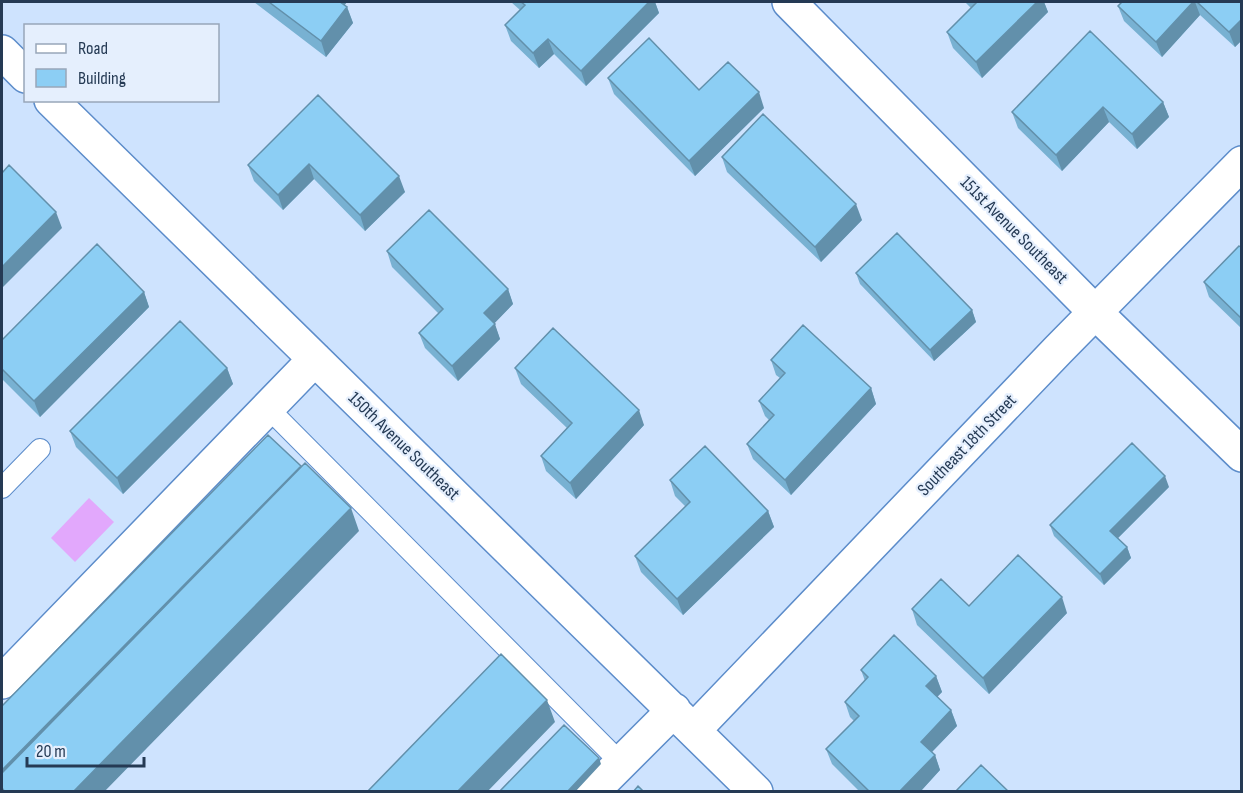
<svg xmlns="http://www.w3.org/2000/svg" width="1243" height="793" font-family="'Sofia Sans Condensed',sans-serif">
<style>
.water{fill:#e2a8fc}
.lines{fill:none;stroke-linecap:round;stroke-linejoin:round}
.service-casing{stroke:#5c8cca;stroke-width:22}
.minor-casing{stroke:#5c8cca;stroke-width:36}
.service{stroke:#fff;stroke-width:20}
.minor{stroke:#fff;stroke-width:33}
.wall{fill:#78b1d2}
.shaded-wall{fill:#6290ab}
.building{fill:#8ccef4;stroke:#6290ab;stroke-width:1.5}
.labels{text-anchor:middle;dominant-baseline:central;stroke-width:4.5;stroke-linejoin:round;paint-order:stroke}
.street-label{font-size:18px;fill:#253a54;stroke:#e5effd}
</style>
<rect width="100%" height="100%" fill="#cee3fe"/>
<path class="water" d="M89 498 114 522 75 562 51 538Z"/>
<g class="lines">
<defs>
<path id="service" d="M268 408 621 763
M2 488 40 449"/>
<path id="minor" d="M789 2 1095 312 1242 455
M2 52 26 76
M51 100 756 792
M2 682 315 359
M694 730 1058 350 1242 163
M592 792 674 710"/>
</defs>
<use href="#service" class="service-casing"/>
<use href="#minor" class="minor-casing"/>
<use href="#service" class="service"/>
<use href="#minor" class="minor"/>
</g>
<path class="wall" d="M254 2H347L344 5 347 7 353 23 326 57Z
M511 2H655L659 13 586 86 554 54 539 68 511 41 505 25 520 10Z
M965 2H1044L1048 12 982 78 953 48 947 32 971 8Z
M1122 2H1242V40L1235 47 1200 15 1162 57 1124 21 1118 6Z
M608 78 699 90 764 108 695 176 614 94Z
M318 95 405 192 365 231 314 179 283 210 254 181 248 165Z
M1163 102 1169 117 1137 149 1109 122 1062 171 1018 128 1012 112Z
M722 157 862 220 821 262 727 172Z
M1242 248V329L1209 297 1204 282Z
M387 251 508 289 513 304 494 323 500 339 458 381 425 348 419 333 439 314 392 267Z
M856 273 972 310 976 322 934 361 860 284Z
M144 292 149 307 40 417 2 379V340Z
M771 360 871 388 876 404 791 495 753 459 747 444 769 420 765 416 759 401 780 378 776 375Z
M227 368 233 384 123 494 76 447 70 431Z
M515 368 644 425 576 499 546 471 541 456 567 428 521 384Z
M670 480 768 511 774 527 683 615 641 572 635 556 686 507 675 496Z
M1169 487 1118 538 1127 547 1131 558 1104 585 1054 536 1050 525Z
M969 606 1067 613 989 694 917 625 912 609Z
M861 670 936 676 942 692 937 697 951 710 957 726 932 752 935 755 940 770 920 792H860L832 764 826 749 854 721 850 717 845 702 865 681Z"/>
<path class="shaded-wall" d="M335 2H347L339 12Z
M649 2H655L659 13 586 86 581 71Z
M1037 2H1044L1048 12 982 78 976 62Z
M1193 2H1195L1200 15 1162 57 1156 42Z
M347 7 353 23 326 57 321 41Z
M1242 19V40L1235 47 1229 32Z
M548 39 554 54 539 68 533 53Z
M759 92 764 108 695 176 689 161Z
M1163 102 1169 117 1137 149 1132 134Z
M1103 107 1109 122 1062 171 1056 155Z
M309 164 314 179 283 210 278 195Z
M399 176 405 192 365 231 360 215Z
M856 204 862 220 821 262 815 247Z
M56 212 62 228 2 288V267Z
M508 289 513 304 490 328 484 313Z
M144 292 149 307 40 417 34 401Z
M972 310 976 322 934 361 930 350Z
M495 324 500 339 458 381 452 366Z
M227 368 233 384 123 494 117 478Z
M871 388 876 404 791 495 785 480Z
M639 410 644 425 576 499 570 483Z
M301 466 2 778V770Z
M1165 476 1169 487 1114 542 1110 531Z
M351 508 359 531 104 792H73Z
M768 511 774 527 683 615 677 599Z
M1127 547 1131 558 1104 585 1100 574Z
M1062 597 1067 613 989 694 983 678Z
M936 676 942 692 932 702 926 686Z
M547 700 555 722 487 792H457Z
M951 710 957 726 927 757 921 742Z
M935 755 940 770 920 792H899Z
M599 758 601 764 575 792H567Z"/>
<path class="building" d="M269 2H340L347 7 321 41Z
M521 2H649L581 71 548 39 533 53 505 25 525 5Z
M975 2H1037L976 62 947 32 976 3Z
M1122 2H1193L1156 42 1118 6Z
M1197 2H1242V19L1229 32Z
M1090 31 1163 102 1132 134 1103 107 1056 155 1012 112Z
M649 38 699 90 728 62 759 92 689 161 608 78Z
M318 95 399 176 360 215 309 164 278 195 248 165Z
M763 114 856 204 815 247 722 157Z
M9 165 56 212 2 267V173Z
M429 210 508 289 484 313 495 324 452 366 419 333 443 309 387 251Z
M897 233 972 310 930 350 856 273Z
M97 244 144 292 34 401 2 369V340Z
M1239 246 1242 248V319L1204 282Z
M180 321 227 368 117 478 70 431Z
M803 325 871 388 785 480 747 444 774 415 759 401 785 373 771 360Z
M553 328 639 410 570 483 541 456 572 423 515 368Z
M268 435 301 466 2 770V706Z
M1132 443 1165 476 1110 531 1127 547 1100 574 1050 525Z
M705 446 768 511 677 599 635 556 690 502 670 480Z
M305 463 351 508 73 792H5L2 788V773Z
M1018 555 1062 597 983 678 912 609 941 579 969 606Z
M894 635 936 676 926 686 951 710 921 742 935 755 899 792H870L826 749 859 716 845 702 868 677 861 670Z
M501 654 547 700 457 792H367Z
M564 725 599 758 567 792H499Z
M981 765 1009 792H955Z
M638 786 644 792H633Z"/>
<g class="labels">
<g class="street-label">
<text transform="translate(1014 230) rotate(45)">151st Avenue Southeast</text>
<text transform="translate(967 445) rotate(-46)">Southeast 18th Street</text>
<text transform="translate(404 446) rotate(44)">150th Avenue Southeast</text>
</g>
</g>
<rect width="1243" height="793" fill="none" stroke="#253a54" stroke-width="6"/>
<rect x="24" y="24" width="195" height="78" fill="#e5effd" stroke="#98a7b9" stroke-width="1.5"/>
<rect x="36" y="44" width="30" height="9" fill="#ffffff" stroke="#98a7b9" stroke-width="1.5"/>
<text x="78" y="54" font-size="18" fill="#253a54">Road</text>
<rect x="36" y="69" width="30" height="18" fill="#8ccef4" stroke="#98a7b9" stroke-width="1.5"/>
<text x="78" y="84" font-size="18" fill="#253a54">Building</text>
<path d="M27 757v9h117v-9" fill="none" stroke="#253a54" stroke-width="3"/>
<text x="36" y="757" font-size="18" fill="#253a54" stroke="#e5effd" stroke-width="4.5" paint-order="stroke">20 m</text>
</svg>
